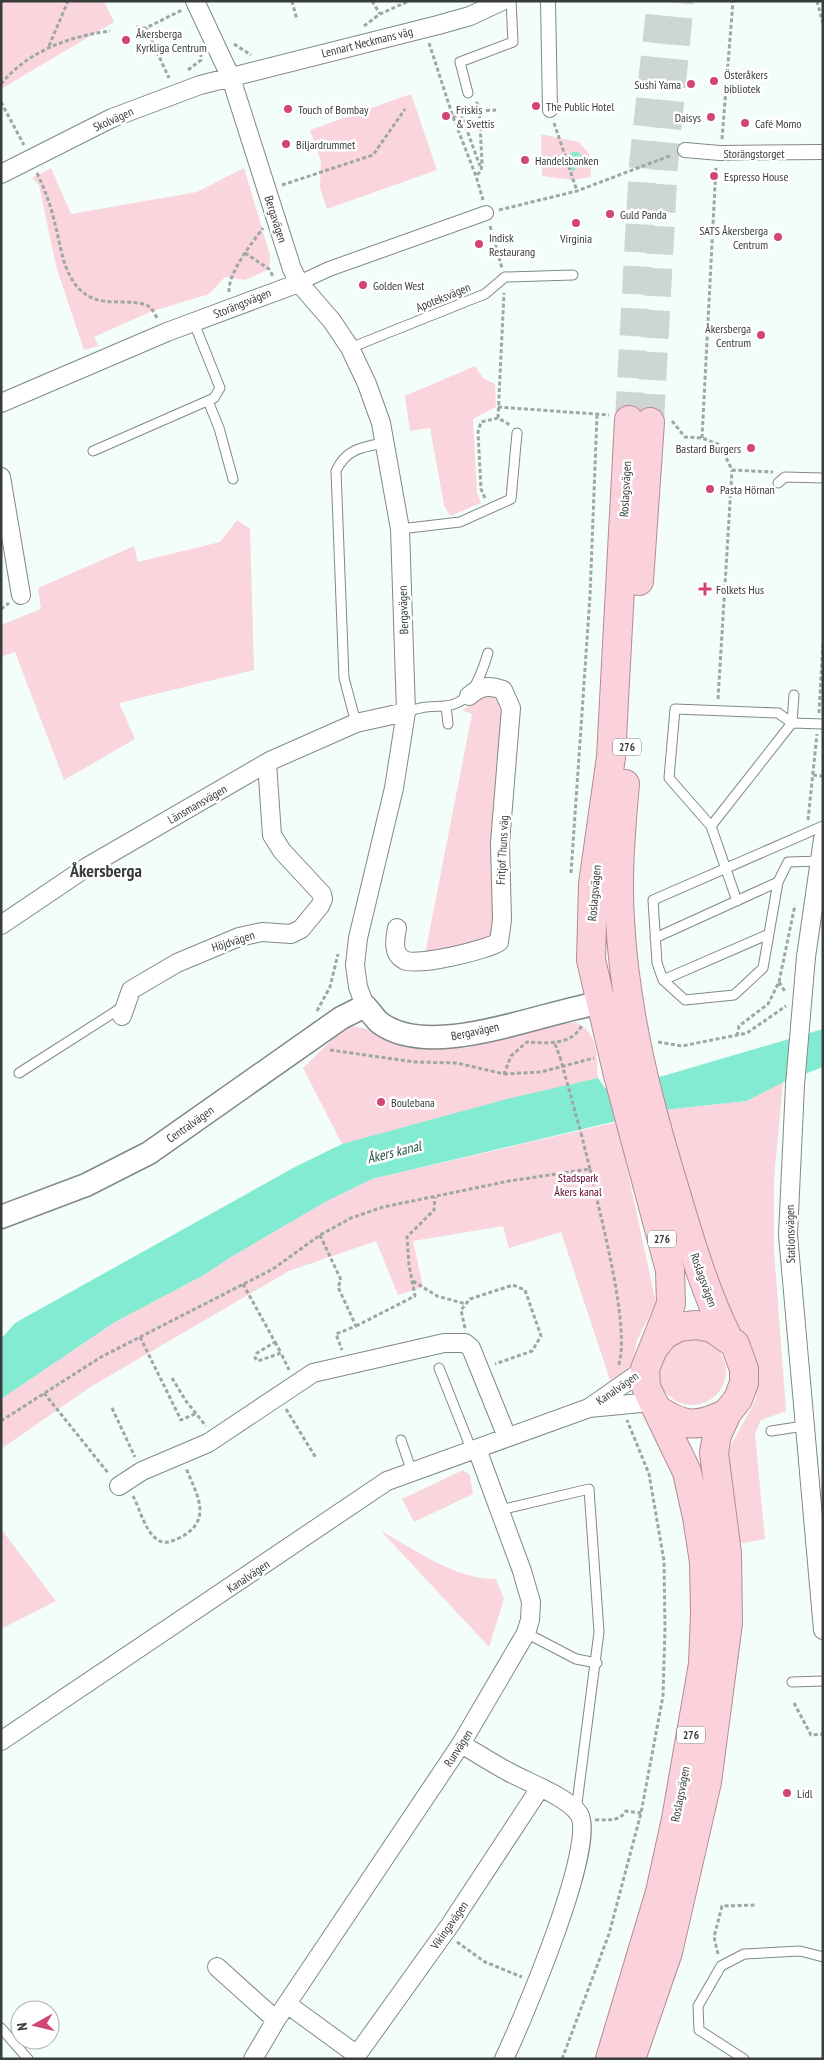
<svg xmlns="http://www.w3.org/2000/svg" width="824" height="2060" font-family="'PT Sans Narrow',sans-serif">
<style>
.green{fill:#fad5dd}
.water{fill:#84ebd3}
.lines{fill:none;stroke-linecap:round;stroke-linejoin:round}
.primary-tunnel{stroke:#ced6d4;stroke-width:28;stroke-dasharray:28 14;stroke-linecap:butt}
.service-casing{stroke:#808987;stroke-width:11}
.pedestrian-casing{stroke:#808987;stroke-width:16}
.minor-casing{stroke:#808987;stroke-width:20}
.tertiary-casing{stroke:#808987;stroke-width:25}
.primary-casing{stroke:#b58a95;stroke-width:30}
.path{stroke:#9fa7a5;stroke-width:3;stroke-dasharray:4 2.5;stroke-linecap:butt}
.service{stroke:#fff;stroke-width:9}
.pedestrian{stroke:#fff;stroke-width:14}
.minor{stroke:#fff;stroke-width:18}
.tertiary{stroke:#fff;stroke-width:22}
.primary{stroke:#fbd2dc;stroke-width:28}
.minor-bridge-casing{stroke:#808987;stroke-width:20;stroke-linecap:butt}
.path-bridge{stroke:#9fa7a5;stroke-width:3;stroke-dasharray:4 2.5;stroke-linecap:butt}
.minor-bridge{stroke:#fff;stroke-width:18}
.poi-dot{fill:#d14476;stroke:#fff;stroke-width:2}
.labels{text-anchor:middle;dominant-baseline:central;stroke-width:5;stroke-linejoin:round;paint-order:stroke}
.shield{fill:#fff;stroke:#747676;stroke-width:1}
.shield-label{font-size:11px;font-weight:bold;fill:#383c3b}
.poi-label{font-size:12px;fill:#383c3b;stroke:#fff;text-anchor:start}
.street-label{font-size:12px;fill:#383c3b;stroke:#fff}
.park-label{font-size:12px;fill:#64002d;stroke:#fff}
.water-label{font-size:14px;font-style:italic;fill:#255248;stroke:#fff}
.district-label{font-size:18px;font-weight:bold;fill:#383c3b;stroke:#fff}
</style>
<rect width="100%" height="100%" fill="#f3fdfa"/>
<path class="green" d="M1 1H104L114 22 1 89Z
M411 94 437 170 327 209 320 188 321 161 310 130Z
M541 134 579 142 590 155 591 177 572 180 542 176Z
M51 168 71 214 197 192 244 168 270 255 269 269 245 280 225 277 209 294 150 312 94 337 99 346 84 350 56 266 39 185 32 178Z
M475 366 483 378 495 384 496 407 473 419 477 493 481 503 450 516 444 505 430 428 410 431 405 396Z
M237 520 250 529 254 670 119 703 135 739 64 780 15 652 1 657V625L41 609 38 588 134 546 138 562 220 542Z
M478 693 503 698 495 937 483 944 425 954 472 714 462 710 473 704Z
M575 1022C599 1032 596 1055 598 1078L342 1144 303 1068 347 1025 378 1031 404 1047 466 1048 517 1033Z
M783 1082 774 1179V1251L786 1411 761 1420 755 1434 765 1539 737 1544 726 1455 756 1399 752 1346 723 1307 663 1110 747 1101Z
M617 1122 656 1303 637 1340 633 1362 626 1371 610 1380 561 1232 509 1248 503 1226 413 1241 423 1287 398 1295 376 1241 289 1271 92 1386 1 1449V1399L115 1322 204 1275 231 1257 327 1201 372 1179Z
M658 1371a34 34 0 1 1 68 0a34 34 0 1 1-68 0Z
M463 1470 470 1475 473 1494 414 1522 402 1499Z
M1 1529 56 1601 1 1629Z
M381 1531C416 1550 454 1579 496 1579L504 1599 489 1647Z"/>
<path class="water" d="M572 152H578L583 158V161L573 171 569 169 565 161Z
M823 1029V1067L784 1082 747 1101 663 1110 372 1179 327 1201 231 1257 204 1275 115 1322 1 1399V1339L15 1323 293 1168 342 1144 507 1099 598 1078 605 1088 663 1076Z"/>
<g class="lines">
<path class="primary-tunnel" d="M629 420 643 164 660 10
M650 422 664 164 680 1"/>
<defs>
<path id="service" d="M468 93 460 62 513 42 511 1
M350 348 485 294 505 277 573 275
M208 401 219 428 233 479
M93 451 214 398 220 388 194 323
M778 483 785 477 823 478
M400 529 460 522 511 499 517 433
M794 695 792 723 823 724
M446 706 448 724
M406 712C425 706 426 707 444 706 473 704 481 675 488 653
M356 723 344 678 336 471C346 449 362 447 384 443
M711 826 669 778 675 709 778 713 792 723 711 826 737 901
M821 861 788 862 778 882 763 968 734 995 685 1000 663 980 657 963 653 900 823 826
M655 938 778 882
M663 980 769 934
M19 1073 124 1006
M439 1368 472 1451
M771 1431 804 1426
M401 1440 412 1472
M500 1510 589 1489 599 1632 576 1811
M526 1633 576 1659 597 1663
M792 1682 823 1681
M1 2028 28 2059
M744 2059 699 2030 698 2006 721 1966 744 1954 800 1951 823 1957"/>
<path id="pedestrian" d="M548 1 550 110
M685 150 720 153 823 152
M299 283 329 269 486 213"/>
<path id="minor" d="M195 1 231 78 292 269 299 283 332 321 350 348 367 384 381 423 400 529 406 712 394 788 358 938 355 965 358 987 365 1006
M1 174 112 118 200 85 438 25 470 16 502 1
M1 403 167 332 299 283
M1 477 21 595
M1 925 87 867 270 761 356 723 406 712
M397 928C395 939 392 954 404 960 417 967 486 950 499 942L502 920 500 843 511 708 503 690C488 685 480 686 469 696
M806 957 823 839
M122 1016 131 990 177 963 239 937 262 932 291 934 301 929 320 906 323 899 322 894 282 851 272 835 267 763
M795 1085 788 1235 823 1630
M589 1408 645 1369
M119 1486 142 1471 208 1443 313 1373 444 1343H465L471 1348 507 1437
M1 1741 387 1481 589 1408 652 1402
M461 1744C477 1753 492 1763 507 1771 526 1782 567 1796 579 1814 598 1844 521 2023 504 2059
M217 1967 276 2020
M287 2004 357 2055
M253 2059 276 2020 461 1744 526 1633 530 1620 531 1602 522 1571 477 1449
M354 2059 450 1925 540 1788"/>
<path id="tertiary" d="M1 1217 86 1185 149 1153 341 1018 365 1006C370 1011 375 1019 380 1023 431 1061 541 1012 600 1003"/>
<path id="primary" d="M639 581 650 422
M625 784C621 829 617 875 620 920 625 1013 648 1102 675 1190 690 1240 704 1289 727 1336
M658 1410C685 1428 699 1427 727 1413
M610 2059 660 1892 676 1819 703 1664 705 1613 704 1562 697 1517 687 1472 646 1387 645 1369 671 1304 670 1270 618 1075 591 960 593 884 611 757 629 420
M631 2059 668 1952 707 1782 728 1623 727 1553 714 1453 717 1435 727 1413 738 1399 744 1383V1369L735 1344 712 1328 696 1325 679 1327 664 1335 653 1349"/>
</defs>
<use href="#service" class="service-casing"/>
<use href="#pedestrian" class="pedestrian-casing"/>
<use href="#minor" class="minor-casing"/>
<use href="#tertiary" class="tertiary-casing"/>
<use href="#primary" class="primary-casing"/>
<path class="path" d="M292 1 297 20
M372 1 380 14
M817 1 823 24
M364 26 380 14 409 1
M136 27 146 28 182 10
M146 28 169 78
M429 43 453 117 476 176 483 200
M234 44 251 55
M49 46 68 1
M188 70 201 60V55
M1 84C27 52 69 36 110 31
M1 102 24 145
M476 102 479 106 482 163 481 171 476 176
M461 114 480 166
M453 117 473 111
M554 123 577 191
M722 139 733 1
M37 173C45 190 51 206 55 224 62 249 63 282 90 297 106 306 137 298 150 307 153 310 156 316 158 320
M282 185 373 155 405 109
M499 210 577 191 672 155
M490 226 502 268
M245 253 269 269 273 276
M229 292C228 273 251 244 263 228
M498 407 609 415
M498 418 504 293
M672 421 685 437 702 438 720 445 732 470 773 472
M702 438 716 166
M485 498 481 489 478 432 481 422 498 418 510 425
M1 609 9 603
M718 699 732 470
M819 713 823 643
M813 775 823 776
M808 820 817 734
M571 873 590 596 597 415
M779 982 786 993
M317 1011 330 987 338 954
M737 1036 739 1026 768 1004 779 982 795 905
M658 1042 682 1046 747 1033 786 1006
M555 1044 560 1057
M330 1050 415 1062 457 1063 504 1074 511 1056 527 1042C546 1043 572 1046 582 1025
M504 1074 541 1072 594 1058
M590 1169C599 1212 632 1330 618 1367
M320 1235 341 1280 338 1287 356 1326 336 1334 342 1350
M413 1281 437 1296 466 1304
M243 1284 275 1342 257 1353 255 1358 258 1361 281 1353 289 1370
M356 1326 415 1296 409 1265 407 1237 434 1210 435 1197
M465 1328 461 1310 470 1299 513 1285 525 1290 541 1336 532 1351 495 1364
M140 1337 181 1420 197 1413
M275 1342 281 1353
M172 1378 186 1401 206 1426
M44 1393 109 1474
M112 1408 135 1457
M286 1409 316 1458
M1 1421 101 1357 273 1269 320 1235 351 1218 383 1207 509 1181 590 1169 581 1133
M133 1496C140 1509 145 1532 158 1540 165 1545 172 1541 179 1538 214 1521 197 1495 186 1468
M794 1703 811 1735 823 1734
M595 1820C607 1819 618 1823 626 1811L641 1813
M457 1942 485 1962 522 1977
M718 1954 714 1937 722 1906 757 1905
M562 2059 609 1934 641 1813 663 1696 665 1628 664 1561 649 1474 627 1420"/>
<use href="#service" class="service"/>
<use href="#pedestrian" class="pedestrian"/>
<use href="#minor" class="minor"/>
<use href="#tertiary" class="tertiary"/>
<use href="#primary" class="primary"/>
<defs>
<path id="minor-bridge" d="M795 1085 806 957"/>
</defs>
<use href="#minor-bridge" class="minor-bridge-casing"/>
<path class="path-bridge" d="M473 111 496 110
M560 1057 581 1133"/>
<use href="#minor-bridge" class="minor-bridge"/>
</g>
<g class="poi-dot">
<circle cx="126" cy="40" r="5"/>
<circle cx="714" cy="81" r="5"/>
<circle cx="691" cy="84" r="5"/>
<circle cx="536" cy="106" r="5"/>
<circle cx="288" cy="109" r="5"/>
<circle cx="446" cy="116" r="5"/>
<circle cx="711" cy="117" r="5"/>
<circle cx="745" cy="123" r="5"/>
<circle cx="286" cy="144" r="5"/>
<circle cx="525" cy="160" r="5"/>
<circle cx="714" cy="176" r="5"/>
<circle cx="610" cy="214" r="5"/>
<circle cx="576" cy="223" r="5"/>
<circle cx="778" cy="237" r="5"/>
<circle cx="479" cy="244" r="5"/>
<circle cx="363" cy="285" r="5"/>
<circle cx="761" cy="335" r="5"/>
<circle cx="751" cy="448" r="5"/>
<circle cx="710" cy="489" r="5"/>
<path d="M702.5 581.5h5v5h5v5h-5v5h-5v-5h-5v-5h5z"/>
<circle cx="381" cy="1102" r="5"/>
<circle cx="787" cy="1793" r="5"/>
</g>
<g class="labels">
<g class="shield">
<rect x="613" y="738.5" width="28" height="17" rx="4"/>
<rect x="648" y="1230.5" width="28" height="17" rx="4"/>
<rect x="677" y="1726.5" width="28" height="17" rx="4"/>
</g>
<g class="shield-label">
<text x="627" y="747">276</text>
<text x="662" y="1239">276</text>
<text x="691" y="1735">276</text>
</g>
<g class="poi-label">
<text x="136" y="33">Åkersberga<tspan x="136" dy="14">Kyrkliga Centrum</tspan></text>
<text x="724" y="74">Österåkers<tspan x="724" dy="14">bibliotek</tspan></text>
<text x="681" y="84" text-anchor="end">Sushi Yama</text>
<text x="546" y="106">The Public Hotel</text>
<text x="298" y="109">Touch of Bombay</text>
<text x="456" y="109">Friskis<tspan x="456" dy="14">&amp; Svettis</tspan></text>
<text x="701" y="117" text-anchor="end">Daisys</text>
<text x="755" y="123">Café Momo</text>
<text x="296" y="144">Biljardrummet</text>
<text x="535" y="160">Handelsbanken</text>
<text x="724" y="176">Espresso House</text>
<text x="620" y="214">Guld Panda</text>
<text x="768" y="230" text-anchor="end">SATS Åkersberga<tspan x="768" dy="14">Centrum</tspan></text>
<text x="489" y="237">Indisk<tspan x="489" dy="14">Restaurang</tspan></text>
<text x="576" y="238" text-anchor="middle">Virginia</text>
<text x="373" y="285">Golden West</text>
<text x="751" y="328" text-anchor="end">Åkersberga<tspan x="751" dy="14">Centrum</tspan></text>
<text x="741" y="448" text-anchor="end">Bastard Burgers</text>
<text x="720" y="489">Pasta Hörnan</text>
<text x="716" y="589">Folkets Hus</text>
<text x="391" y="1102">Boulebana</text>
<text x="797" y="1793">Lidl</text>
</g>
<g class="street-label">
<text transform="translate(367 42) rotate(-14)">Lennart Neckmans väg</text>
<text transform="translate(113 119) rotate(-24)">Skolvägen</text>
<text x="754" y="153">Storängstorget</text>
<text transform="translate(276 219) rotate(72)">Bergavägen</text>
<text transform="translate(443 297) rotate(-22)">Apoteksvägen</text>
<text transform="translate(242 303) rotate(-22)">Storängsvägen</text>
<text transform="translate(625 489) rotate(-87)">Roslagsvägen</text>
<text transform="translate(403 610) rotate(-92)">Bergavägen</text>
<text transform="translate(197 804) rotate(-30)">Länsmansvägen</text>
<text transform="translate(502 850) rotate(-87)">Fritjof Thuns väg</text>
<text transform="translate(594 893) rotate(-85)">Roslagsvägen</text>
<text transform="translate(233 941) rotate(-18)">Höjdvägen</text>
<text transform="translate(475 1031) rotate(-12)">Bergavägen</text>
<text transform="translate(190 1124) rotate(-35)">Centralvägen</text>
<text transform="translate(790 1234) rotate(-91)">Stationsvägen</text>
<text transform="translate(704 1280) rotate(70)">Roslagsvägen</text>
<text transform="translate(617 1388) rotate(-35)">Kanalvägen</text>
<text transform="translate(248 1576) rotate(-34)">Kanalvägen</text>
<text transform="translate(458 1748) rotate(-57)">Runvägen</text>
<text transform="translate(680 1794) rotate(-79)">Roslagsvägen</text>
<text transform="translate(449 1925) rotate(-55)">Vikingavägen</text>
</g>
<g class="park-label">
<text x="578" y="1177">Stadspark<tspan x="578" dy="14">Åkers kanal</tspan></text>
</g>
<g class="water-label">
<text transform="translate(394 1152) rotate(-14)">Åkers kanal</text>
</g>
<g class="district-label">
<text x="106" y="870">Åkersberga</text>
</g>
</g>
<rect width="824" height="2060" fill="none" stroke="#383c3b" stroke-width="5"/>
<g transform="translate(35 2025) rotate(262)"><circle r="24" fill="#ffffff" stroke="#afb1b1"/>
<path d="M0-4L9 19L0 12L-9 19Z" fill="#d14476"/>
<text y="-8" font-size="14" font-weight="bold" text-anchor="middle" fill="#383c3b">N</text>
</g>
</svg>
